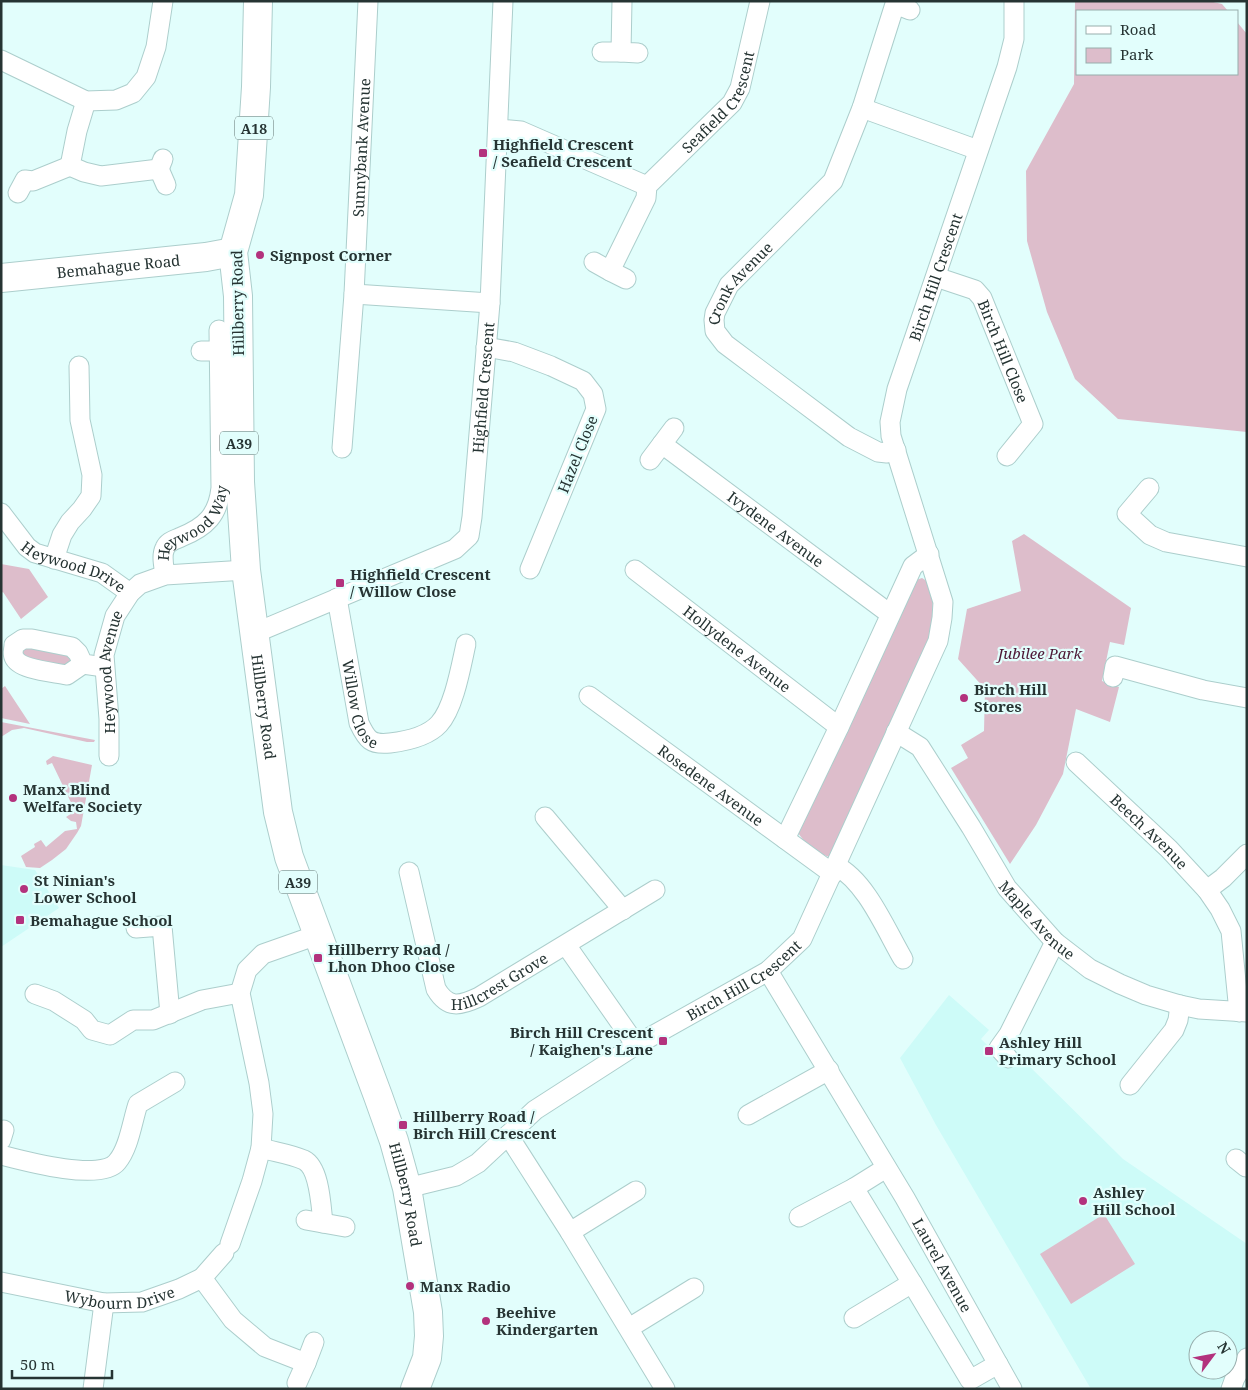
<svg xmlns="http://www.w3.org/2000/svg" width="1248" height="1390" font-family="'Noto Serif',serif">
<style>
.built{fill:#cdfbf8;fill-rule:evenodd}
.green{fill:#ddbdcb}
.lines{fill:none;stroke-linecap:round;stroke-linejoin:round}
.minor-casing{stroke:#accecc;stroke-width:21}
.highway-casing{stroke:#accecc;stroke-width:30}
.minor{stroke:#fff;stroke-width:19}
.highway{stroke:#fff;stroke-width:28}
.poi-dot{fill:#b3327d;stroke:#e2fefc;stroke-width:2}
.labels{text-anchor:middle;dominant-baseline:central;stroke-width:4.5;stroke-linejoin:round;paint-order:stroke}
.shield{fill:#e2fefc;stroke:#5e716f;stroke-width:1}
.shield-label{font-size:14px;font-weight:bold;fill:#263433}
.street-label{font-size:15px;fill:#263433;stroke:#e2fefc}
.poi-label{font-size:15px;font-weight:bold;fill:#263433;stroke:#e2fefc;text-anchor:start}
.park-label{font-size:15px;font-style:italic;fill:#4d1735;stroke:#e2fefc}
</style>
<rect width="100%" height="100%" fill="#e2fefc"/>
<path class="built" d="M1 865 35 870 59 908 1 947Z
M949 995 989 1030 981 1039 1008 1065 1018 1055 1123 1159 1247 1244V1354L1236 1371 1226 1376 1220 1384 1221 1389H1091L936 1125 900 1058ZM1198 1340H1228V1370H1198Z"/>
<path class="green" d="M1075 1H1209L1222 4 1228 11H1077V74H1237V22L1247 34V432L1118 419 1075 379 1047 312 1027 241 1026 171 1074 84Z
M1024 534 1131 608 1124 645 1110 642 1102 681 1119 687 1110 722 1076 709 1063 774 1036 825 1010 864 951 768 968 758 961 745 984 731 985 689 958 659 967 609 1021 591 1012 541Z
M1 564 29 569 48 597 21 619 3 592 1 593Z
M922 578 930 583 933 596 932 631 829 857 811 850 798 833 913 581Z
M27 642 72 654 71 667 23 660 19 647Z
M5 686 30 724 1 718V689Z
M1 722 95 740 94 742H87L24 728 12 730 1 737Z
M53 756 92 765 81 826 77 833 66 849 52 860 40 868 26 867 21 856 35 847 34 844 41 840 46 847 65 831 77 829 76 822 71 821 66 817 75 811 52 763 47 765 46 761Z
M1104 1214 1135 1264 1071 1304 1040 1254Z"/>
<g class="lines">
<defs>
<g id="minor">
<path d="M622 1 621 52 638 53"/>
<path d="M602 52H621"/>
<path d="M1 60 86 101 116 100 133 93 146 77 156 47 163 1"/>
<path d="M86 101 77 131 70 166 84 172 101 176 159 169 163 159"/>
<path d="M862 108 978 150"/>
<path d="M498 129 521 131 647 186"/>
<path d="M159 169 166 185"/>
<path d="M18 193 25 180 33 181 70 166"/>
<path d="M594 262 610 271"/>
<path id="s1" d="M936 277 975 290 982 298 1033 424 1007 456"/>
<path id="s2" d="M626 279 610 271 646 198 647 186 732 103 740 88 760 1"/>
<path d="M354 294 490 303"/>
<path d="M486 347 514 352 551 366 583 381 593 394 596 409 530 569"/>
<path d="M201 351H219"/>
<path d="M662 444 674 428"/>
<path id="s3" d="M342 448 354 294 368 1"/>
<path id="s4" d="M896 450 887 453 878 452 849 437 725 344 715 331 714 320 715 313 729 285 833 181 862 108 895 4 910 10"/>
<path id="s5" d="M650 460 662 444 890 614"/>
<path d="M1149 488 1127 514 1150 535 1166 542 1247 557"/>
<path id="s6" d="M1 513 27 547 35 553 102 573 130 593"/>
<path d="M54 559 62 535 70 522 82 509 91 496 92 475 80 420 79 366"/>
<path id="s7" d="M635 570 839 727"/>
<path id="s8" d="M165 575C164 566 161 556 165 548 168 541 175 540 181 537 206 527 218 515 221 488L219 330"/>
<path id="s9" d="M337 598 359 723C367 740 371 745 390 743 407 741 428 736 439 724 454 708 461 666 466 644"/>
<path id="s10" d="M255 633 455 549 469 536 472 517 490 303 503 1"/>
<path d="M83 664 78 653 72 647 32 639H23L14 645C14 649 12 653 14 657 19 670 54 672 67 675L83 664 104 667"/>
<path d="M1113 677 1115 666 1203 690 1247 698"/>
<path id="s11" d="M589 696 833 874"/>
<path id="s12" d="M896 732 920 747 971 827 1007 888 1055 942 1090 969 1120 984 1146 995 1180 1005 1199 1009 1247 1012"/>
<path id="s13" d="M109 756V719L104 655 115 616 130 593 140 584 165 575 246 570"/>
<path id="s14" d="M1076 762 1169 849 1207 890 1220 909 1231 931 1239 1012"/>
<path d="M545 817 623 910"/>
<path d="M785 839 839 727 913 566 929 554"/>
<path d="M836 866C866 881 886 930 903 959"/>
<path id="s15" d="M409 872 436 989C448 1009 460 1006 479 997L655 890"/>
<path d="M1207 890 1223 878 1247 854"/>
<path d="M136 928 162 926 170 1014"/>
<path d="M566 945 636 1045"/>
<path id="s16" d="M768 971 905 1198 1012 1389"/>
<path d="M35 994 54 1001 84 1020 92 1030 110 1035 133 1020H153L202 1000 240 993"/>
<path d="M1008 1058 999 1048 1009 1034 1055 942"/>
<path d="M1130 1085 1174 1030 1178 1020 1180 1005"/>
<path d="M748 1115 829 1070"/>
<path d="M508 1135 570 1232 665 1389"/>
<path d="M1 1140 4 1130"/>
<path d="M261 1148C275 1152 291 1154 304 1160 320 1168 321 1207 323 1223"/>
<path d="M1 1155C24 1161 101 1182 117 1162 129 1148 132 1122 138 1104L175 1082"/>
<path d="M1236 1159 1246 1167"/>
<path id="s17" d="M407 1188 456 1176 478 1163 535 1110 636 1045 768 971 802 939 938 641 942 618 943 602 891 436 890 422 897 389 1007 67 1014 39V1"/>
<path d="M799 1217 854 1188"/>
<path d="M306 1220 345 1227"/>
<path d="M570 1232 636 1191"/>
<path d="M230 1244 252 1181 261 1148 263 1114 259 1083 240 993 247 970 263 954 317 935"/>
<path d="M202 1278 233 1320 265 1347 306 1363 297 1383"/>
<path id="s18" d="M1 1282 104 1303 142 1302 179 1289 202 1278 224 1253"/>
<path d="M912 1283 970 1380 998 1364"/>
<path d="M854 1318 912 1283 854 1188 886 1168"/>
<path d="M629 1328 694 1288"/>
<path d="M306 1363 314 1342"/>
<path d="M93 1389 104 1303"/>
<path d="M1231 1389 1235 1378 1247 1358"/>
</g>
<g id="highway">
<path id="s19" d="M258 1 256 87 249 195 233 252 238 296 240 482 246 570 278 812 289 857 378 1096 394 1141 407 1188 428 1312 429 1336 427 1358 415 1389"/>
<path id="s20" d="M1 278 206 257 233 252"/>
</g>
</defs>
<use href="#minor" class="minor-casing"/>
<use href="#highway" class="highway-casing"/>
<use href="#minor" class="minor"/>
<use href="#highway" class="highway"/>
</g>
<g class="poi-dot">
<rect x="478" y="148" width="10" height="10" rx="2.5"/>
<circle cx="260" cy="255" r="5"/>
<rect x="335" y="578" width="10" height="10" rx="2.5"/>
<circle cx="964" cy="698" r="5"/>
<circle cx="13" cy="798" r="5"/>
<circle cx="24" cy="889" r="5"/>
<rect x="15" y="915" width="10" height="10" rx="2.5"/>
<rect x="313" y="953" width="10" height="10" rx="2.5"/>
<rect x="658" y="1036" width="10" height="10" rx="2.5"/>
<rect x="984" y="1046" width="10" height="10" rx="2.5"/>
<rect x="398" y="1120" width="10" height="10" rx="2.5"/>
<circle cx="1083" cy="1201" r="5"/>
<circle cx="410" cy="1286" r="5"/>
<circle cx="486" cy="1321" r="5"/>
</g>
<g class="labels">
<g class="shield">
<rect x="235" y="116.5" width="38" height="23" rx="4"/>
<rect x="220" y="431.5" width="38" height="23" rx="4"/>
<rect x="279" y="870.5" width="38" height="23" rx="4"/>
</g>
<g class="shield-label">
<text x="254" y="128">A18</text>
<text x="239" y="443">A39</text>
<text x="298" y="882">A39</text>
</g>
<g class="street-label">
<text stroke="none"><textPath href="#s2" startOffset="224">Seafield Crescent</textPath></text>
<text stroke="none"><textPath href="#s3" startOffset="301">Sunnybank Avenue</textPath></text>
<text stroke="none"><textPath href="#s20" startOffset="118">Bemahague Road</textPath></text>
<text stroke="none"><textPath href="#s17" startOffset="1179">Birch Hill Crescent</textPath></text>
<text stroke="none"><textPath href="#s4" startOffset="279">Cronk Avenue</textPath></text>
<text transform="translate(237 303) rotate(-91)">Hillberry Road</text>
<text stroke="none"><textPath href="#s1" startOffset="109">Birch Hill Close</textPath></text>
<text stroke="none"><textPath href="#s10" startOffset="385">Highfield Crescent</textPath></text>
<text transform="translate(577 454) rotate(-68)">Hazel Close</text>
<text stroke="none"><textPath href="#s8" startOffset="66">Heywood Way</textPath></text>
<text stroke="none"><textPath href="#s5" startOffset="162">Ivydene Avenue</textPath></text>
<text stroke="none"><textPath href="#s6" startOffset="94">Heywood Drive</textPath></text>
<text stroke="none"><textPath href="#s7" startOffset="129">Hollydene Avenue</textPath></text>
<text stroke="none"><textPath href="#s13" startOffset="85">Heywood Avenue</textPath></text>
<text stroke="none"><textPath href="#s9" startOffset="109">Willow Close</textPath></text>
<text stroke="none"><textPath href="#s19" startOffset="710">Hillberry Road</textPath></text>
<text stroke="none"><textPath href="#s11" startOffset="151">Rosedene Avenue</textPath></text>
<text stroke="none"><textPath href="#s14" startOffset="101">Beech Avenue</textPath></text>
<text stroke="none"><textPath href="#s12" startOffset="238">Maple Avenue</textPath></text>
<text stroke="none"><textPath href="#s15" startOffset="195">Hillcrest Grove</textPath></text>
<text stroke="none"><textPath href="#s17" startOffset="400">Birch Hill Crescent</textPath></text>
<text stroke="none"><textPath href="#s19" startOffset="1220">Hillberry Road</textPath></text>
<text stroke="none"><textPath href="#s16" startOffset="342">Laurel Avenue</textPath></text>
<text stroke="none"><textPath href="#s18" startOffset="121">Wybourn Drive</textPath></text>
</g>
<g class="poi-label">
<text x="493" y="144">Highfield Crescent<tspan x="493" dy="17">/ Seafield Crescent</tspan></text>
<text x="270" y="255">Signpost Corner</text>
<text x="350" y="574">Highfield Crescent<tspan x="350" dy="17">/ Willow Close</tspan></text>
<text x="974" y="689">Birch Hill<tspan x="974" dy="17">Stores</tspan></text>
<text x="23" y="789">Manx Blind<tspan x="23" dy="17">Welfare Society</tspan></text>
<text x="34" y="880">St Ninian's<tspan x="34" dy="17">Lower School</tspan></text>
<text x="30" y="920">Bemahague School</text>
<text x="328" y="949">Hillberry Road /<tspan x="328" dy="17">Lhon Dhoo Close</tspan></text>
<text x="653" y="1032" text-anchor="end">Birch Hill Crescent<tspan x="653" dy="17">/ Kaighen's Lane</tspan></text>
<text x="999" y="1042">Ashley Hill<tspan x="999" dy="17">Primary School</tspan></text>
<text x="413" y="1116">Hillberry Road /<tspan x="413" dy="17">Birch Hill Crescent</tspan></text>
<text x="1093" y="1192">Ashley<tspan x="1093" dy="17">Hill School</tspan></text>
<text x="420" y="1286">Manx Radio</text>
<text x="496" y="1312">Beehive<tspan x="496" dy="17">Kindergarten</tspan></text>
</g>
<g class="park-label">
<text x="1040" y="653">Jubilee Park</text>
</g>
</g>
<rect width="1248" height="1390" fill="none" stroke="#263433" stroke-width="5"/>
<rect x="1076" y="10" width="162" height="65" fill="#e2fefc" stroke="#97adac"/>
<rect x="1086" y="26" width="25" height="8" fill="#ffffff" stroke="#97adac"/>
<text x="1120" y="35" font-size="15" fill="#263433">Road</text>
<rect x="1086" y="48" width="25" height="15" fill="#ddbdcb" stroke="#97adac"/>
<text x="1120" y="60" font-size="15" fill="#263433">Park</text>
<g transform="translate(1213 1355) rotate(58)"><circle r="24" fill="#e2fefc" stroke="#97adac"/>
<path d="M0-4L9 19L0 12L-9 19Z" fill="#b3327d"/>
<text y="-8" font-size="14" font-weight="bold" text-anchor="middle" fill="#263433">N</text>
</g>
<path d="M12 1370v8h100v-8" fill="none" stroke="#263433" stroke-width="2.5"/>
<text x="20" y="1370" font-size="15" fill="#263433" stroke="#e2fefc" stroke-width="4" paint-order="stroke">50 m</text>
</svg>
